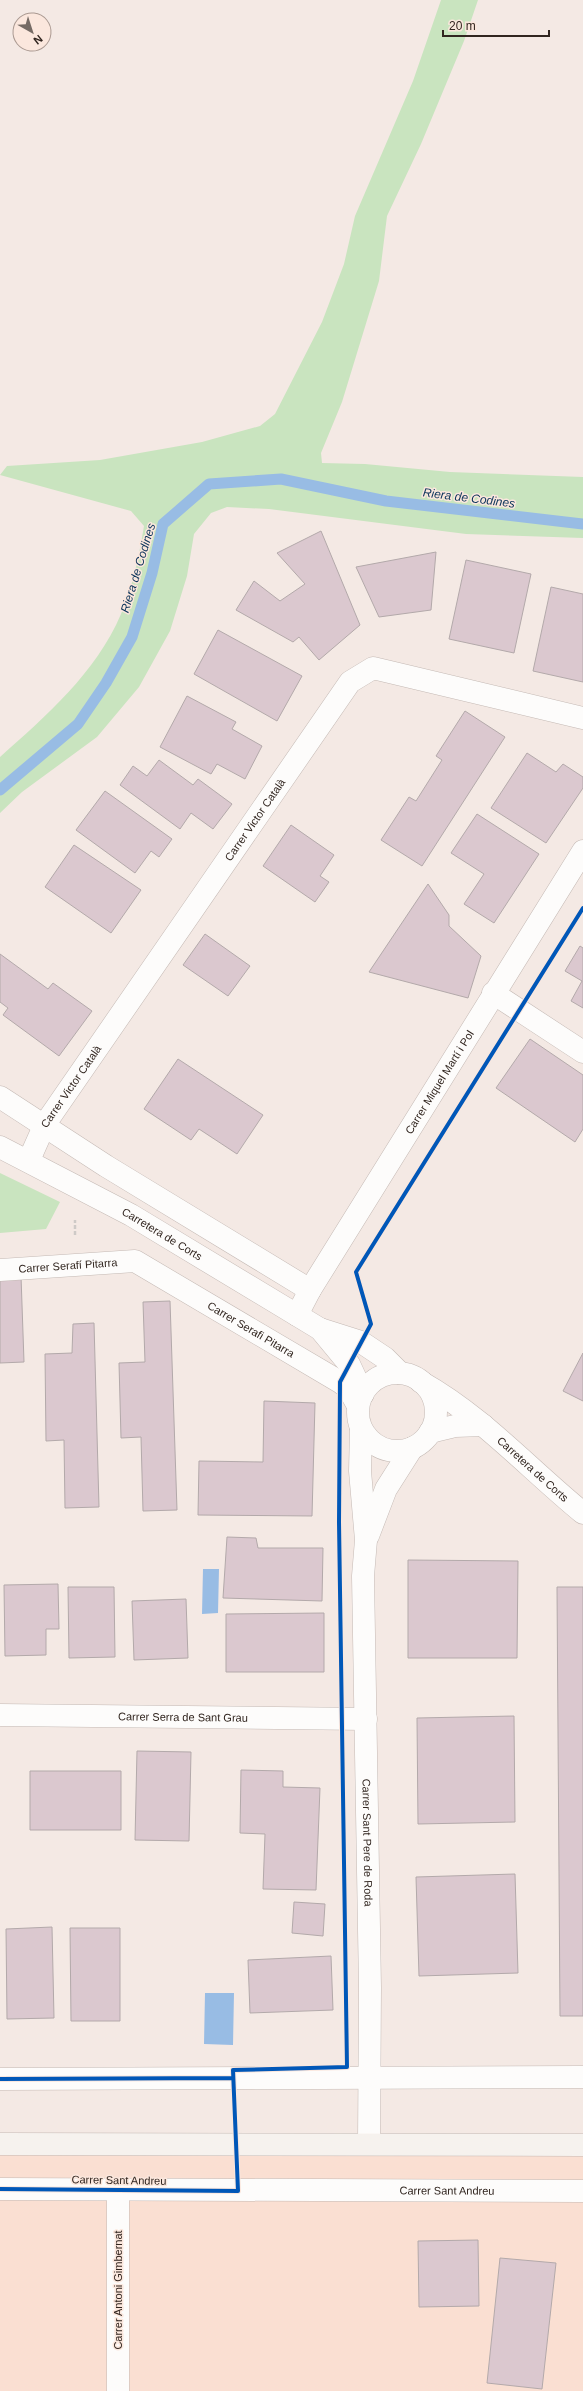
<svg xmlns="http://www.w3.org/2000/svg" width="583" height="2391" font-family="Helvetica,sans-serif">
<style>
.built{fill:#fadfd2}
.green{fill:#c9e4bf}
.water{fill:#98bce4}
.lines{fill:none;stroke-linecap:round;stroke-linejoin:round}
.stream{stroke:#98bce4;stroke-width:11}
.building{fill:#dbc8cf;stroke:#b3a9aa}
.minor-casing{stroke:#c4b9b4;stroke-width:23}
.tertiary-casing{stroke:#c4b9b4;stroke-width:23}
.secondary-casing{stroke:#c4b9b4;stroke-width:23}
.path{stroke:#cecac7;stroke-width:2.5;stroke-dasharray:4 2;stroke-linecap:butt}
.minor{stroke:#fdfcfb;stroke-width:22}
.tertiary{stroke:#fdfcfb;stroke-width:22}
.secondary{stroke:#f6f2ee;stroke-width:22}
.cycleway-casing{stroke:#fbe7dd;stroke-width:6}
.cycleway{stroke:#0057b8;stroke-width:4}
.labels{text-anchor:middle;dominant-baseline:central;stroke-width:3;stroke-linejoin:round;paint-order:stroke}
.street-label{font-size:11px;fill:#31251f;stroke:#fbe7dd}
.water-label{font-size:12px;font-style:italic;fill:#083259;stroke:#fbe7dd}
</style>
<rect width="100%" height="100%" fill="#f4e9e4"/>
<path class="built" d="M0 2144 583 2145V2391H0Z"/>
<path class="green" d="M441 0H478L464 41 421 144 387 216 379 281 342 402 321 453 322 463 365 464 450 472 583 477V538L466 534 269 509 227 507 211 513 194 534 187 576 170 631 139 687 97 737 22 792 0 813V757C46 716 96 673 121 614 133 586 139 556 144 526L131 511 0 475 7 466 100 460 202 442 260 426 275 414 322 322 344 264 355 216 413 81Z
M0 1173 60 1202 46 1229 0 1233Z"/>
<path class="water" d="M203 1569H219L218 1613 202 1614Z
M205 1993H234L233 2045 204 2044Z"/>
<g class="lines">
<path class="stream" d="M0 790 78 724 106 683 132 637 152 573 163 524 209 484 281 479 386 501 583 524"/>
</g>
<path class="building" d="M321 531 360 625 319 660 299 637 293 642 236 610 254 581 280 601 305 584 277 553Z
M436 552 431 610 379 617 356 567Z
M466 560 531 574 514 653 449 639Z
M551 587 583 594V682L533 671Z
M218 630 302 676 277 721 194 674Z
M187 696 236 722 232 729 262 746 245 779 217 764 211 774 160 747Z
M465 711 505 737 422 866 381 840 409 797 416 801 442 760 436 756Z
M527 753 556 772 563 764 583 777V788L546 843 491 808Z
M159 760 193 785 198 779 232 804 213 829 191 813 180 829 120 785 133 766 147 776Z
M105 791 172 839 159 857 151 851 135 873 76 830Z
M477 814 539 854 494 923 464 904 484 874 451 853Z
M291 825 334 855 320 876 329 882 315 902 263 866Z
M74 845 141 890 111 933 45 887Z
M428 884 449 915V926L481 956 468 998 369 972Z
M205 934 250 966 228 996 183 965Z
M580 946 583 948V1008L571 1001 582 981 565 971Z
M0 954 48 989 53 983 92 1011 59 1056 3 1015 8 1008 0 1002Z
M530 1039 583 1075V1129L575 1142 496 1088Z
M178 1059 263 1115 237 1154 199 1129 191 1140 144 1109Z
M21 1276 24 1362 0 1363V1277Z
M170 1301 177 1510 143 1511 141 1437 121 1438 119 1363 145 1362 143 1302Z
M94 1323 99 1507 65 1508 64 1440 46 1441 45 1354 72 1353 73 1324Z
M583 1353V1401L563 1391Z
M264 1401 315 1403 312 1516 198 1515 199 1461 263 1462Z
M227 1537 256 1538 258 1548H323L322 1601 223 1598Z
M408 1560 518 1561 517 1658H408Z
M58 1584 59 1629H46V1655L5 1656 4 1585Z
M68 1587H114L115 1657 69 1658Z
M557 1587H583V2016H560Z
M186 1599 188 1658 134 1660 132 1601Z
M324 1613V1672H226V1614Z
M514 1716 515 1822 418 1824 417 1718Z
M137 1751 191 1752 189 1841 135 1840Z
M241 1770 283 1771V1787L320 1788 316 1890 263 1889 265 1834 240 1833Z
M30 1771H121V1830H30Z
M515 1874 518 1973 419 1976 416 1877Z
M294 1902 325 1904 323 1936 292 1933Z
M52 1927 54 2018 7 2019 6 1929Z
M70 1928H120V2021H71Z
M331 1956 333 2010 250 2013 248 1960Z
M478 2240 479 2306 419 2307 418 2241Z
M500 2258 556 2263 542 2389 487 2383Z"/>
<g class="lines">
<defs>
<g id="minor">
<path d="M493 993 583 1052"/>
<path d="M0 1097 106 1166 310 1290"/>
<path id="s1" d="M29 1160 45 1124 350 682 373 668 583 718"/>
<path id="s2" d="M0 1270 135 1261 340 1382 348 1388 358 1406"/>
<path id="s3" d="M297 1315 310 1290 583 851"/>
<path id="s4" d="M421 1382C482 1416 529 1469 583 1513"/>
<path d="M430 1432 455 1426 483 1425"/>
<path id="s5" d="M0 1715 366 1719"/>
<path d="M0 2079 583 2077"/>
<path id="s6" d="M0 2189 583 2191"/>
<path d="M118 2391V2189"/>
</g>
<g id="tertiary">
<path id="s7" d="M0 1147 131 1215 320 1329 361 1342 385 1358 400 1373"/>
<path d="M320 1329 349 1364 363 1394"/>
<circle cx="397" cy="1412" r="39"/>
<path id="s8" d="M361 1429 360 1471 366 1540 363 1576 370 1988 369 2144"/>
<path d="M368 1536 386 1489 412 1448"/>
</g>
<path id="secondary" d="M0 2144 583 2145"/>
</defs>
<use href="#minor" class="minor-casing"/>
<use href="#tertiary" class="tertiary-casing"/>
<use href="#secondary" class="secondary-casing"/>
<path class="path" d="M75 1235V1220"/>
<use href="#minor" class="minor"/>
<use href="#tertiary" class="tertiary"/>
<use href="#secondary" class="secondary"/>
<defs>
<path id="cycleway" d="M0 2079 233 2078
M0 2189 238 2191 233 2070 347 2067 339 1522 340 1382 371 1324 356 1272 583 908"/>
</defs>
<use href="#cycleway" class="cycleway-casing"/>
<use href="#cycleway" class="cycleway"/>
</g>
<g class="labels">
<g class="street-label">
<text stroke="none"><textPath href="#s1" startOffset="409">Carrer Victor Català</textPath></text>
<text stroke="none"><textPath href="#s3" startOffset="273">Carrer Miquel Martí i Pol</textPath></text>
<text stroke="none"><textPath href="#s1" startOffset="85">Carrer Victor Català</textPath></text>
<text stroke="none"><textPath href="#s7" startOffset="184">Carretera de Corts</textPath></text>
<text stroke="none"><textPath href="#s2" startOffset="68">Carrer Serafí Pitarra</textPath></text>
<text stroke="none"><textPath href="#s2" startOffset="270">Carrer Serafi Pitarra</textPath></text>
<text stroke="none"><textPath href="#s4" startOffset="142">Carretera de Corts</textPath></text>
<text stroke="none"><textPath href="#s5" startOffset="183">Carrer Serra de Sant Grau</textPath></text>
<text stroke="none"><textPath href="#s8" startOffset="414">Carrer Sant Pere de Roda</textPath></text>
<text transform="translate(119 2180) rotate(1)">Carrer Sant Andreu</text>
<text stroke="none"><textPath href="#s6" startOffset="447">Carrer Sant Andreu</textPath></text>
<text transform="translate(118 2290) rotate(-90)">Carrer Antoni Gimbernat</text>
</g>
<g class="water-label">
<text transform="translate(469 498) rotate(7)">Riera de Codines</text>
<text transform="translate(138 568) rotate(-73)">Riera de Codines</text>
</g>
</g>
<g transform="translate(32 32) rotate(141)"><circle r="19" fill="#fbe7dd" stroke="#aa9991"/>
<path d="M0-3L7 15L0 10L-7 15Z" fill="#756a64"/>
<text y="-6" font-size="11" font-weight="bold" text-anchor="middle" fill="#31251f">N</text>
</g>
<path d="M443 30v6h106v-6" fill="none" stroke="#31251f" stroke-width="2"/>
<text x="449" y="30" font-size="12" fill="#31251f" stroke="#fbe7dd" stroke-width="3" paint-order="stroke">20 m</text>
</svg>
